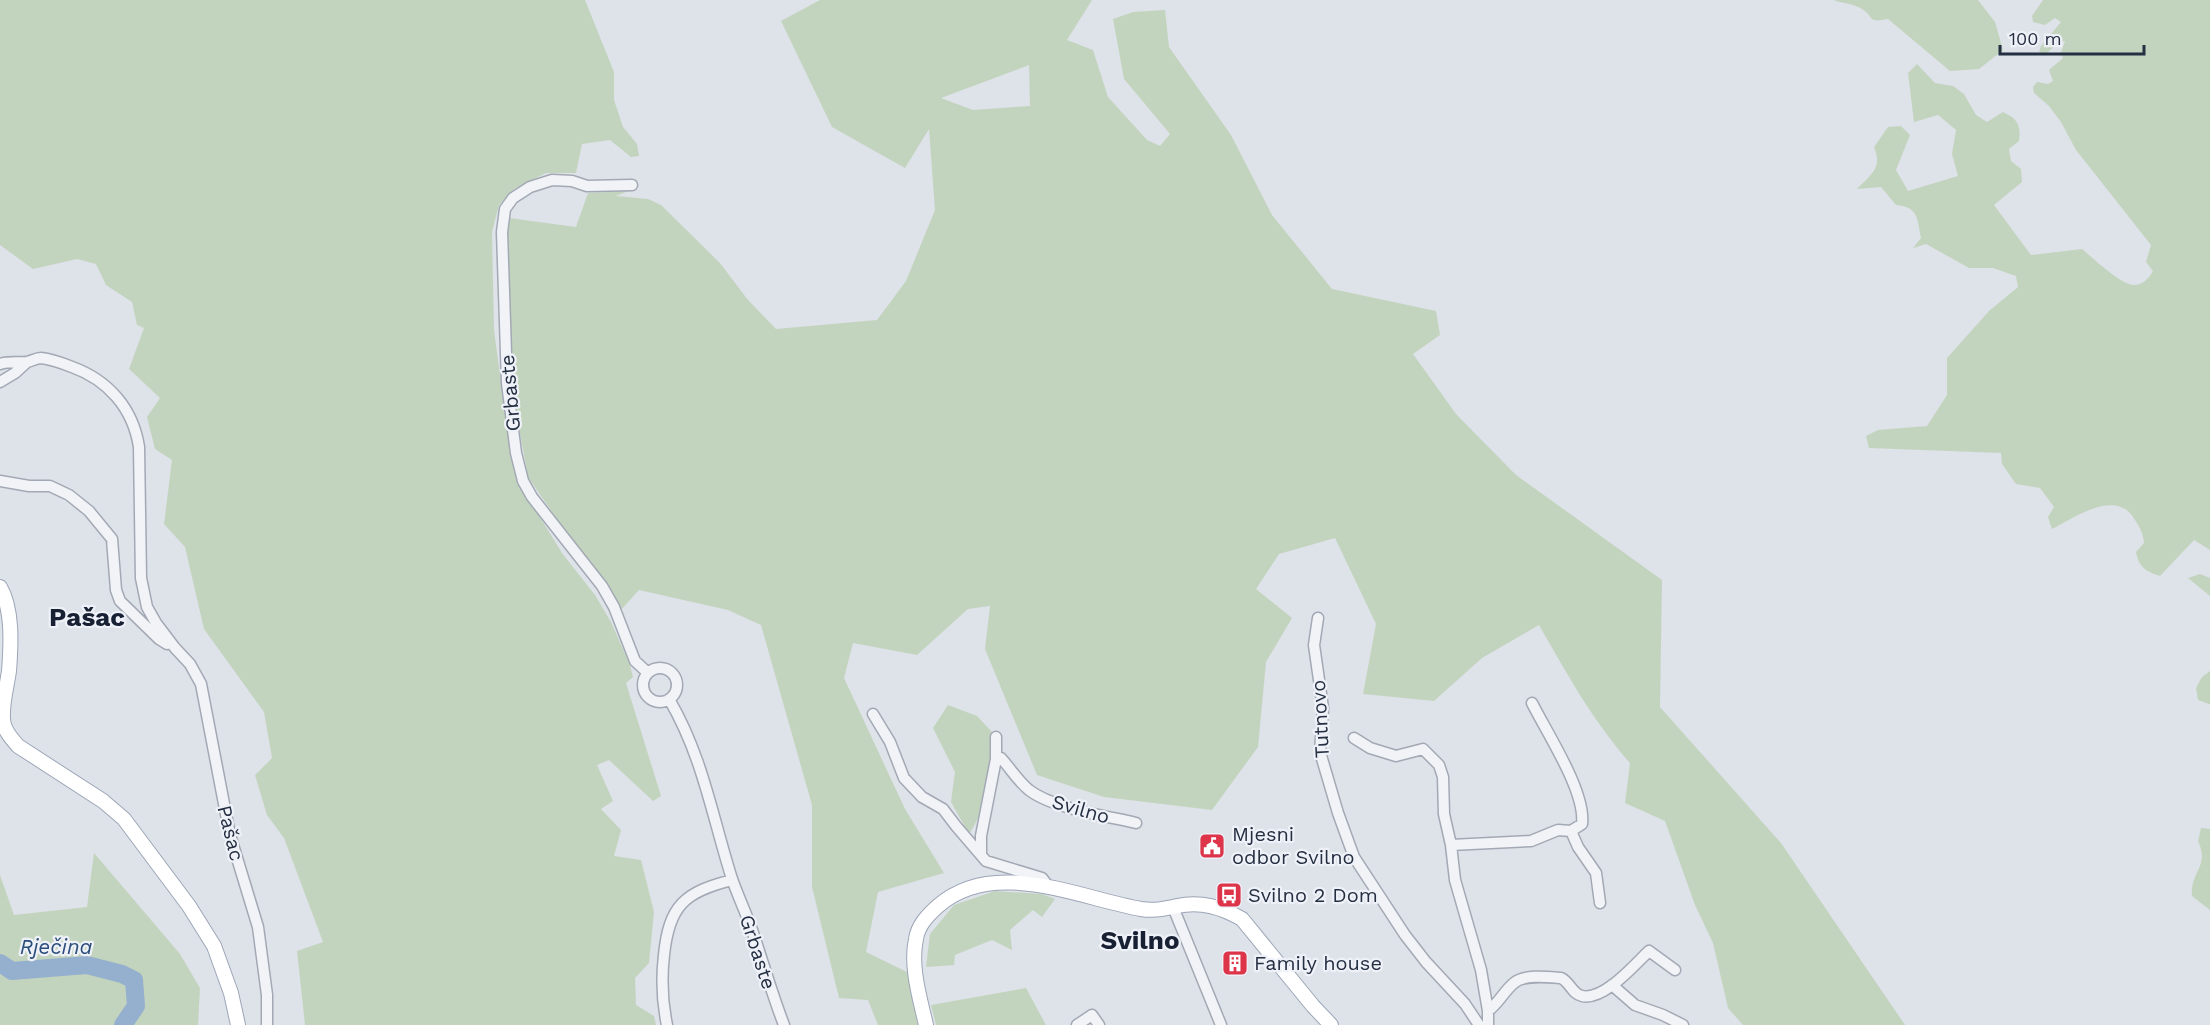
<svg xmlns="http://www.w3.org/2000/svg" width="2210" height="1025" font-family="'Work Sans',sans-serif">
<style>
.green{fill:#c3d4be;fill-rule:evenodd}
.lines{fill:none;stroke-linecap:round;stroke-linejoin:round}
.river{stroke:#95afce;stroke-width:18}
.minor-casing{stroke:#a3a9b4;stroke-width:13}
.major-casing{stroke:#9ca6b7;stroke-width:16}
.minor{stroke:#f1f3f7;stroke-width:10}
.major{stroke:#fff;stroke-width:14}
.labels{text-anchor:middle;dominant-baseline:central;stroke-width:4.5;stroke-linejoin:round;paint-order:stroke}
.street-label{font-size:20px;fill:#252f42;stroke:#eef1f7}
.poi-label{font-size:20px;fill:#252f42;stroke:#eef1f7;text-anchor:start}
.water-label{font-size:21px;font-style:italic;fill:#2b4d7b;stroke:#eef1f7}
.district-label{font-size:26px;font-weight:bold;fill:#182033;stroke:#eef1f7}
</style>
<rect width="100%" height="100%" fill="#dee2e9"/>
<path class="green" d="M0 0H585L614 72V100L623 127 637 144 639 156 631 157 610 140 582 144 576 173H546L514 189 499 205 492 232 494 330 510 450 519 483 562 553 595 595 611 622 630 665 633 677 626 683 661 796 653 801 609 760 597 765 613 801 601 809 621 830 614 856 641 860 654 912 649 963 635 978 636 1005 654 1016 656 1025H305L297 951 323 942 284 838 267 815 255 775 272 758 264 712 204 629 185 547 164 524 172 460 155 449 147 417 160 398 129 369 144 328 137 325 132 302 106 285 96 264 77 259 33 269 0 245Z
M820 0H1092L1067 40 1093 50 1108 97 1147 140 1160 146 1170 134 1124 79 1113 19 1133 12 1165 10 1169 47 1231 135 1272 215 1332 289 1436 311 1440 335 1413 354 1456 414 1516 475 1662 580 1660 707 1781 843 1905 1025H1743L1728 1008 1713 943 1695 905 1665 821 1625 803 1630 763C1593 721 1567 674 1539 625L1482 658 1434 701 1363 694 1376 624 1335 538 1279 554 1256 589 1292 618 1266 662 1258 747 1212 810 1104 797 1037 775 985 649 990 606 968 609 917 655 853 643 844 678 905 809 944 873 878 892 866 952 909 973 918 1025H878L868 1000 839 998 812 887V805L761 625 728 610 639 590 620 611 528 477 514 400 506 230 509 218 576 227 588 193 628 191 616 196 648 199 661 205 720 263 748 300 776 329 877 320 906 281 935 210 929 129 905 168 832 127 781 21ZM1029 65 1030 106 973 110 941 98Z
M1833 0H1978L1995 22 2003 50 1979 69 1950 71 1888 19C1866 23 1876 18 1862 9 1855 4 1841 3 1833 0Z
M2043 0H2210V550L2194 540 2160 576C2145 571 2139 567 2136 552L2144 543C2143 532 2139 526 2133 517 2115 489 2074 518 2052 529L2048 517 2054 507 2040 488 2016 484 2002 464 2001 453 1869 448 1866 436 1878 430 1927 426 1947 395V358L1989 311 2018 287 2016 276 1993 268H1969L1926 244 1913 248 1921 238C1917 219 1919 207 1896 205L1881 187 1857 189C1871 174 1883 168 1874 147L1888 127 1901 126 1910 135 1896 170 1908 191 1958 176 1952 154 1956 130 1938 115 1914 122 1908 73 1917 64 1935 83 1953 86 1964 94 1976 115 1987 122 2003 112C2018 119 2021 125 2019 141L2009 149 2011 161 2021 169 2022 182 1994 205 2031 255 2082 249C2093 258 2121 285 2134 285 2143 285 2149 278 2153 271L2146 262 2151 245 2076 150 2061 122 2049 106 2034 93 2033 87 2037 82 2048 84 2053 81 2049 70 2063 58 2061 52 2065 41 2059 42 2046 54 2039 52 2041 46 2061 22 2055 18 2045 25 2033 22 2032 16Z
M2200 574 2210 578V596L2188 578Z
M2210 671V704H2209L2198 700 2196 688 2202 677Z
M948 705 977 716 992 732C989 765 989 806 969 834L951 802 955 772 933 728Z
M2201 828 2210 829V910L2192 896C2190 871 2210 867 2198 841Z
M94 853 180 954 200 988 198 1025H0V875L14 915 87 907Z
M995 891 1042 894 1055 899 1042 917 1033 910 1010 930 1012 950 992 940 955 955 954 965 926 967 930 934 954 905Z
M1026 988 1046 1025H936L931 1005Z"/>
<g class="lines">
<path class="river" d="M0 963 12 971 87 965 122 974 134 980 136 1006 123 1025"/>
<defs>
<path id="minor" d="M632 185 587 186 572 181 552 180 530 187 513 198 505 209 502 232 507 383 516 453 523 481 532 497 602 586 614 607 635 661 648 673
M0 364C9 361 18 363 27 362 32 361 36 358 41 358 51 359 62 363 72 367 108 380 133 408 139 447L141 578 147 607 156 623 175 648 190 664 201 684 230 835 258 927 267 995V1025
M0 382 15 373 27 362
M0 481 29 486H50L69 495 89 511 112 539 116 590 120 601 159 639 167 644
M1318 618 1314 645 1323 708 1320 752 1338 813 1354 857 1405 935 1426 962 1465 1004 1479 1025
M643 685a17 17 0 1 1 34 0a17 17 0 1 1-34 0Z
M669 699C703 757 712 816 732 879 738 896 746 913 752 930 763 962 772 994 784 1025
M873 714 890 742 904 778 922 797 943 809 956 826 986 861 1042 878 1048 886
M1354 738 1370 748 1396 756 1423 749 1439 765 1443 777 1444 814 1451 845 1455 880 1481 970 1488 1011V1025
M996 759V737
M1571 831 1578 847 1596 873 1600 903
M1451 845 1531 841 1558 830 1571 831 1582 824C1586 792 1547 733 1532 703
M981 855V836L996 759 1001 758C1011 769 1017 780 1029 790 1052 808 1106 816 1136 823
M1173 907 1221 1025
M1612 985 1635 1005 1663 1015 1683 1025
M1488 1011C1499 1003 1504 991 1514 983 1524 974 1548 977 1561 978 1570 982 1572 994 1582 996 1604 1001 1635 964 1649 951L1675 970
M667 1025C662 1001 661 980 664 955 669 905 685 892 732 880
M1077 1025 1092 1015 1099 1025"/>
<path id="major" d="M0 587C13 609 11 645 9 671 7 686 2 702 3 718 3 729 11 738 18 746L103 801 124 819 189 906 214 946 231 993 238 1025
M926 1025C920 998 910 967 916 939 918 925 928 915 938 906 994 857 1079 898 1141 909 1154 911 1164 909 1177 906 1201 901 1221 907 1242 919L1313 1006 1331 1025"/>
</defs>
<use href="#minor" class="minor-casing"/>
<use href="#major" class="major-casing"/>
<use href="#minor" class="minor"/>
<use href="#major" class="major"/>
</g>
<defs>
<symbol id="civic-square" viewBox="-11 -11 22 22"><rect x="-9" y="-9" width="18" height="18" rx="4" fill="#dd344a" stroke="#eef1f7"/><path d="M-.6-6.5H3V-4.5H.6V-3L4-1V1h2V6H-6V1h2V-1L-.6-3ZM-1.2 2.5V6h2.4V2.5Z" fill="#fff"/></symbol>
<symbol id="bus-square" viewBox="-11 -11 22 22"><rect x="-9" y="-9" width="18" height="18" rx="4" fill="#dd344a" stroke="#eef1f7"/><path d="M-5-6H5V4H4V6H2V4H-2V6H-4V4H-5ZM-3.5-4V0h7V-4ZM-3.5 1.2v1.5H-2V1.2ZM2 1.2v1.5H3.5V1.2Z" fill="#fff"/></symbol>
<symbol id="building-square" viewBox="-11 -11 22 22"><rect x="-9" y="-9" width="18" height="18" rx="4" fill="#dd344a" stroke="#eef1f7"/><path d="M-4-6H4V6H1V3H-1V6H-4ZM-2.5-4.3h1.7v1.8h-1.7ZM.8-4.3h1.7v1.8H.8ZM-2.5-1h1.7V.8h-1.7ZM.8-1h1.7V.8H.8Z" fill="#fff"/></symbol>
</defs>
<g fill-rule="evenodd">
<use href="#civic-square" x="1197" y="831" width="30" height="30"/>
<use href="#bus-square" x="1214" y="880" width="30" height="30"/>
<use href="#building-square" x="1220" y="948" width="30" height="30"/>
</g>
<g class="labels">
<g class="street-label">
<text transform="translate(510 393) rotate(-95)">Grbaste</text>
<text transform="translate(1320 719) rotate(-93)">Tutnovo</text>
<text transform="translate(1081 809) rotate(16)">Svilno</text>
<text transform="translate(231 833) rotate(76)">Pašac</text>
<text transform="translate(758 952) rotate(72)">Grbaste</text>
</g>
<g class="poi-label">
<text x="1232" y="834">Mjesni<tspan x="1232" dy="23">odbor Svilno</tspan></text>
<text x="1248" y="895">Svilno 2 Dom</text>
<text x="1254" y="963">Family house</text>
</g>
<g class="water-label">
<text x="56" y="946">Rječina</text>
</g>
<g class="district-label">
<text x="87" y="617">Pašac</text>
<text x="1140" y="940">Svilno</text>
</g>
</g>
<path d="M2000 45v9h144v-9" fill="none" stroke="#252f42" stroke-width="3"/>
<text x="2009" y="45" font-size="18" fill="#252f42" stroke="#eef1f7" stroke-width="4.5" paint-order="stroke">100 m</text>
</svg>
